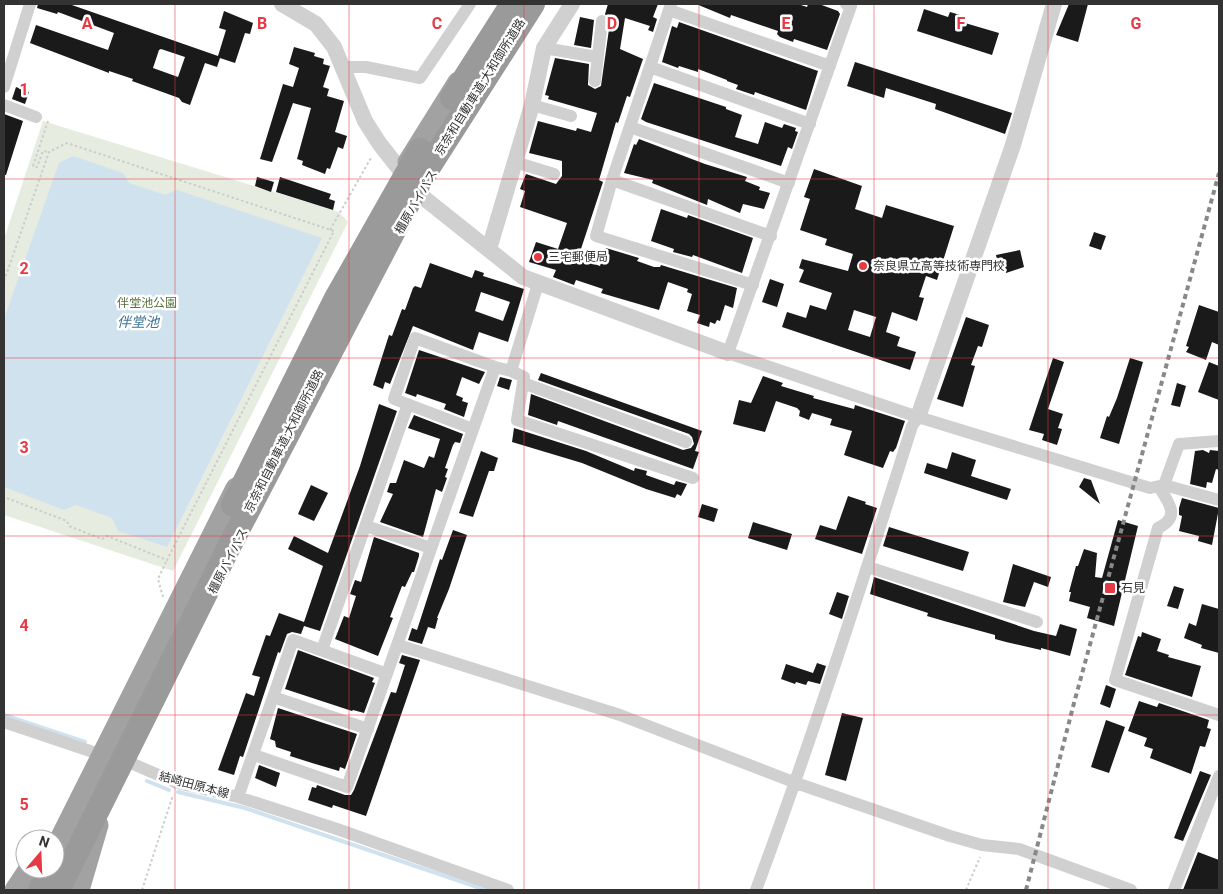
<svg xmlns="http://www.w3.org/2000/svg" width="1223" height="894" font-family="Roboto,'Noto Sans JP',sans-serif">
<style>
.green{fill:#e6ecdf}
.water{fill:#cfe2ee}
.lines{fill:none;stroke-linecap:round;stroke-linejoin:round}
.stream{stroke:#cfe2ee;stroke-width:4}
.building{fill:#1a1a1a;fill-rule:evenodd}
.path{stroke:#cdcdcd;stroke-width:2;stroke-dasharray:2.5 2.5;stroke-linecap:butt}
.minor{stroke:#d0d0d0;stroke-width:12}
.tertiary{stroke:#d0d0d0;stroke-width:16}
.trunk{stroke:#a2a2a2;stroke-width:21}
.motorway{stroke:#9a9a9a;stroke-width:24}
.rail{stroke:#888;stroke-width:4;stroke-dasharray:5 4;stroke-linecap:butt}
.motorway-bridge{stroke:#9a9a9a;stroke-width:24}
.grid{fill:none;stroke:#e63946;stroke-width:1;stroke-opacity:0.55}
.poi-dot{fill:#e63946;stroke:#fff;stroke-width:2}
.labels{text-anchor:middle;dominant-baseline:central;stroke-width:5;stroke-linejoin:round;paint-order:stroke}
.street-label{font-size:12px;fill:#333;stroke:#fff}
.poi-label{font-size:12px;fill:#333;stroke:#fff;text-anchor:start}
.park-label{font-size:12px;fill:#56703f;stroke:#fff}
.water-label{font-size:14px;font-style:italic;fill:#3f7597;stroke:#fff}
.grid-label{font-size:16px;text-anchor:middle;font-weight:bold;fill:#e63946;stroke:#fff;stroke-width:5;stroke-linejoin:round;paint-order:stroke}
</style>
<rect width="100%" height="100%" fill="#fff"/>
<path class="green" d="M43 121 339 212 348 222 173 571 4 515V239Z"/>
<path class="water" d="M73 156 123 173 129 183 165 195 177 190 322 238 167 547 118 531 112 518 76 505 64 510 4 487V319L59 163Z"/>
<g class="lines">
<path class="stream" d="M4 715 85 742
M147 781 169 790
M178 792 245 808 486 890"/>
</g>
<path class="building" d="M38 4H69L218 56 226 30 219 28 224 11 253 23 250 34 245 33 235 63 220 58 217 67 205 63 190 105 182 102 179 98 132 81 133 79 109 71V73L30 43 36 25 108 50 114 33 58 12 57 14 37 8ZM161 49 185 57 178 77 153 68 159 50Z
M608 4H658L653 17 657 19 653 32 648 30 650 26 625 18 620 49 643 59 630 97 627 96 618 123 616 122 599 180 603 182 578 258 600 266 606 248 639 258 637 261 654 267H660L661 265 737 288 733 308 725 305 720 321 717 320 715 324 710 322 709 327 697 323 700 315 687 311 692 294 687 292 688 289 668 282 659 310 601 293 603 289 576 280 574 285 553 277 556 270 529 262 536 242 558 249 567 223 520 207 525 191 520 189 526 174 556 184 562 176V161L529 153 538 121 576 131 577 128 591 132 597 113 548 99 549 96 545 95 555 58 589 64 588 85 595 89 601 86 610 22 605 14Z
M696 4H798L807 7 808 4H819L838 11 840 14 827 50 794 39 793 42 780 37 777 34 778 31 731 15 730 18Z
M1069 4H1088L1078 42 1056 35Z
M924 9 948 17 950 12 967 17 965 23 999 33 992 55 917 31Z
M580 17 594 20 591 48 574 45Z
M679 22 818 71 806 110 755 92 754 95 736 89 738 85 727 81V80L698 69V72L679 66 678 68 662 62 672 26 677 28Z
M294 47 315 53 314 56 324 59 323 64 330 66 323 87 329 89 327 96 344 101 335 132 347 136 343 149 338 147 330 169 327 168 325 174 302 165 303 161 297 159 311 108 293 103 272 162 260 159 283 84 293 87 299 68 289 64Z
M855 62 1012 113 1005 134 935 109 936 104 886 88 884 98 847 86Z
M654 83 726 107V109L742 115 735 137 758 144 765 122 782 128 784 124 796 128 795 131 798 132 792 149 788 147 781 166 646 122 641 119Z
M16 87 29 92 25 104 12 99Z
M4 114 23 121 6 175H4Z
M639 139 705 164 747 177 745 181 760 187 759 190 770 193 764 209 743 204 740 213 708 199 707 205 652 183 653 180 624 173 634 144 636 145Z
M814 169 862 186 855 209 882 218 886 205 954 226 937 280 926 276 919 297 924 298 917 321 892 312 886 332 900 337 897 346 916 352 910 370 782 327 787 312 806 318 810 305 826 310 832 293 799 282 804 270 799 268 802 259 848 271 853 254 825 245 827 239 800 230 810 199 804 197ZM854 310 876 317 870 337 848 330Z
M257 177 274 182 271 192 255 186Z
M280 177 331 194 329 199 335 201 333 210 276 192Z
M661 209 687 218 688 215 753 238 742 273 693 255 692 257 673 252 674 249 651 241Z
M1094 232 1106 236 1101 250 1089 246Z
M1020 250 1024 267 1006 273 1005 270 999 271 996 255Z
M430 263 472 278 475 270 484 273 483 276 524 289 508 342 479 332 473 350 413 326 390 384 385 382 383 389 373 385 389 335 392 336 402 309 405 310 413 288 415 286 421 288ZM481 292 510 302 503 321 475 311Z
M770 279 784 284 777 307 762 302Z
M1199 305 1219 312V345L1212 342 1206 360 1186 352 1189 347 1186 346Z
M966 317 989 325 982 347 978 346 971 365 975 366 963 407 937 399Z
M419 350 485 372 479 384 462 377 456 395 463 398 462 401 468 403 464 417 444 409 446 404 417 394 416 397 405 393Z
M1053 358 1064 362 1048 409 1063 414 1058 428 1062 429 1057 445 1042 440 1044 434 1029 430Z
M1130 358 1143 362 1119 444 1100 438 1107 416 1109 417 1117 398Z
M1209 362 1219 366V400L1198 392Z
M541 373 702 431 695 451 699 452 693 469 558 421 557 425 528 415 531 394 683 450 691 448 694 444 692 437 689 434 538 380Z
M763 376 783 383 781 386 814 396 813 398 854 409 855 405 905 421 896 448 893 452 890 451 883 468 844 455 852 431 830 425 832 419 812 413 809 420 799 416 800 411 797 408 776 401 765 432 733 424 739 400 751 403Z
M500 377 512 380 509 390 497 386Z
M1177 383 1186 386 1180 407 1171 405Z
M379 404 397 411 320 631 304 626 301 634 292 632 287 634 280 653 278 652 243 757 240 756 234 775 218 770 246 693 254 696 260 677 252 675 266 635 270 636 279 613 304 622 323 566 288 549 294 536 328 553 360 466Z
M414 415 463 434 460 443 455 442 453 445 445 468 448 469 445 477 447 478 442 492 436 489 423 537 380 522 393 494 387 492 390 483H396L404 460 424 468 429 456 434 458 440 439 408 428Z
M514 428 586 451 634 471 635 468 647 471 646 475 674 485 676 481 687 484 681 496 677 494 675 498 646 489 582 463 512 442Z
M1203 450 1209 453 1210 450 1219 451V470L1216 469 1212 483 1207 482 1206 488 1190 484 1195 451Z
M481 451 498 458 494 471H489L473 517 459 513Z
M952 452 976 460 971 476 1011 489 1007 500 924 473 927 463 947 469Z
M1084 478 1091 480 1100 504 1079 487Z
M311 485 328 493 314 521 298 514Z
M848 496 866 502 865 504 877 508 862 554 815 539 820 525 836 530Z
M1182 498 1219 508 1212 545 1198 541 1199 536 1179 531 1182 516 1179 515V508Z
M702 504 718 509 714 522 698 517Z
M1118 520 1138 526 1114 626 1087 618 1090 607 1069 601 1071 592H1069L1076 566H1078L1084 549 1097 553 1095 577 1102 578Z
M753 522 792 534 787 550 748 538Z
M889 527 969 552 963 571 883 546Z
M453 530 467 535 449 589 437 618H438L435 629 428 627 422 644 408 640 412 628 417 630 440 559 442 560Z
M374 537 419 553V556L414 572H412L405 587 402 586 390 617 393 618 378 656 335 639 344 616 349 618 356 596 350 594 355 580 361 582Z
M1013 564 1051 577 1048 587 1034 582 1025 607 1003 602Z
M874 577 1034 631 1056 636 1060 624 1077 629 1070 656 1041 648V650L1006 642 995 639V635L944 621 927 616 928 613 870 594Z
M1174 586 1184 589 1178 609 1167 606Z
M837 592 849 596 842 619 829 614Z
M1202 604 1219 609V653L1201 648 1202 645 1184 638 1189 623 1196 626Z
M1142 632 1161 639 1157 651 1169 655 1168 657 1201 666 1192 697 1125 675 1138 636 1141 637Z
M298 650 374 678 372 682 375 683 364 713 353 710 352 711 285 689Z
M402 655 420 660 366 816 333 805 332 808 308 800 312 787 316 788 317 785 345 795H351L354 790 391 692 396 693 405 665 399 663Z
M817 663 826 666 820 684 808 681 806 685 796 682 795 684 781 679 786 664 813 673Z
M1106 685 1116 689 1110 708 1100 704Z
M1139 701 1157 707 1159 703 1209 720 1207 728 1211 729 1205 747 1200 746 1191 774 1150 758 1153 749 1144 746 1147 738 1128 731Z
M278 708 357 734 345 769 340 767 339 771 312 763 290 756 291 752 276 747 275 741 270 739Z
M842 713 863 718 846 781 825 775Z
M1106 720 1125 727 1109 773 1091 767Z
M259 765 280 773 276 787 255 778Z
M1200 771 1211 775 1183 841 1174 838Z
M1198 852 1219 860V890H1183Z"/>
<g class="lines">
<path class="path" d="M48 121 33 166 37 167 43 151 49 152
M330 230 372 156
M4 281 49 152 67 143 334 231 167 560 107 536 102 539 69 526 67 521 4 497
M163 597 158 579 167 560
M142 890 173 795
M966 890 980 857"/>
<path class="minor" d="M671 4 612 180 596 236 753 285
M846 4 851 6 728 353 918 417 1150 488 1164 485 1179 444 1219 441
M669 10 830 66
M544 48 597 57
M341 67H366L420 78 470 4
M650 67 810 124
M595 81 602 21
M4 87 30 4
M4 105 36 117
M532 105 571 116
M630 127 789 183
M515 162 554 174
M612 180 771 236
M511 371 524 377 517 420 693 478
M523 383 686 442
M473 429 394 399 415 338 495 367
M1164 485 1219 500
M1159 487C1169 503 1181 517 1158 528L1115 680 1219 715
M366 526 431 548
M868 567 1037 622
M398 645 620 715 796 783 950 836 982 845 1019 849 1131 890
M322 650 408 404
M273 697 368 729
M4 722 102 755
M254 755 347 787 495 367 511 371 538 284
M126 761 177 783 238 797 337 829 508 890
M238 797 293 640 387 674
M756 890C813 737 863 582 912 426L918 417
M1174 890 1219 776"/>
<path class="tertiary" d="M282 4 316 24 334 47 365 121 379 143 419 194 523 277 728 353
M489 249 532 105 544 48 572 4
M918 417 1013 145 1054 4"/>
<path class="trunk" d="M408 162 458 82
M55 849 236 488
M15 890 29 869
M79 890 98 825"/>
<path class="motorway" d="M40 890 50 869"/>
<path class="rail" d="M1026 890 1074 703 1219 173"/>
<path class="motorway-bridge" d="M452 98 512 4
M233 505 335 300 420 150
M58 890 230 545 420 181 533 4"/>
</g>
<path class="grid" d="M175 4V890M349 4V890M524 4V890M699 4V890M874 4V890M1048 4V890M4 179H1219M4 358H1219M4 536H1219M4 715H1219"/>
<g class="poi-dot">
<circle cx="538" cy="257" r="5"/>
<circle cx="863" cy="266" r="5"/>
<rect x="1104" y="582" width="12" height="12" rx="2.5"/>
</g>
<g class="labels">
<g class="street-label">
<text transform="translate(480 87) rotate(-58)">京奈和自動車道;大和御所道路</text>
<text transform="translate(416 202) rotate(-60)">橿原バイパス</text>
<text transform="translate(284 441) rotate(-63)">京奈和自動車道;大和御所道路</text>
<text transform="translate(228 561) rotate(-63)">橿原バイパス</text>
<text transform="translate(194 785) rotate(15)">結崎田原本線</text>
</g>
<g class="poi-label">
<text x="548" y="257">三宅郵便局</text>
<text x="873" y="266">奈良県立高等技術専門校</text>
<text x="1121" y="588">石見</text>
</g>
<g class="park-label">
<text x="147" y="303">伴堂池公園</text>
</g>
<g class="water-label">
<text x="138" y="322">伴堂池</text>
</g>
</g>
<g class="grid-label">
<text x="87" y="29">A</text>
<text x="262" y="29">B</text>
<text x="437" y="29">C</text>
<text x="612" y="29">D</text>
<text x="786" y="29">E</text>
<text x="961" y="29">F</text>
<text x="1136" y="29">G</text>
<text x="24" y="95">1</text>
<text x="24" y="274">2</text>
<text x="24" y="453">3</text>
<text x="24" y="631">4</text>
<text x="24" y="810">5</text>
</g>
<rect width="1223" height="894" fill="none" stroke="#333333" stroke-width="10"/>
<g transform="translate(40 854) rotate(19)"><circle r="24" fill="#ffffff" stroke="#adadad"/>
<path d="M0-4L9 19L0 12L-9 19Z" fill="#e63946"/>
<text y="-8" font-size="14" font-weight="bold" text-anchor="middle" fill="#333333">N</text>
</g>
</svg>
